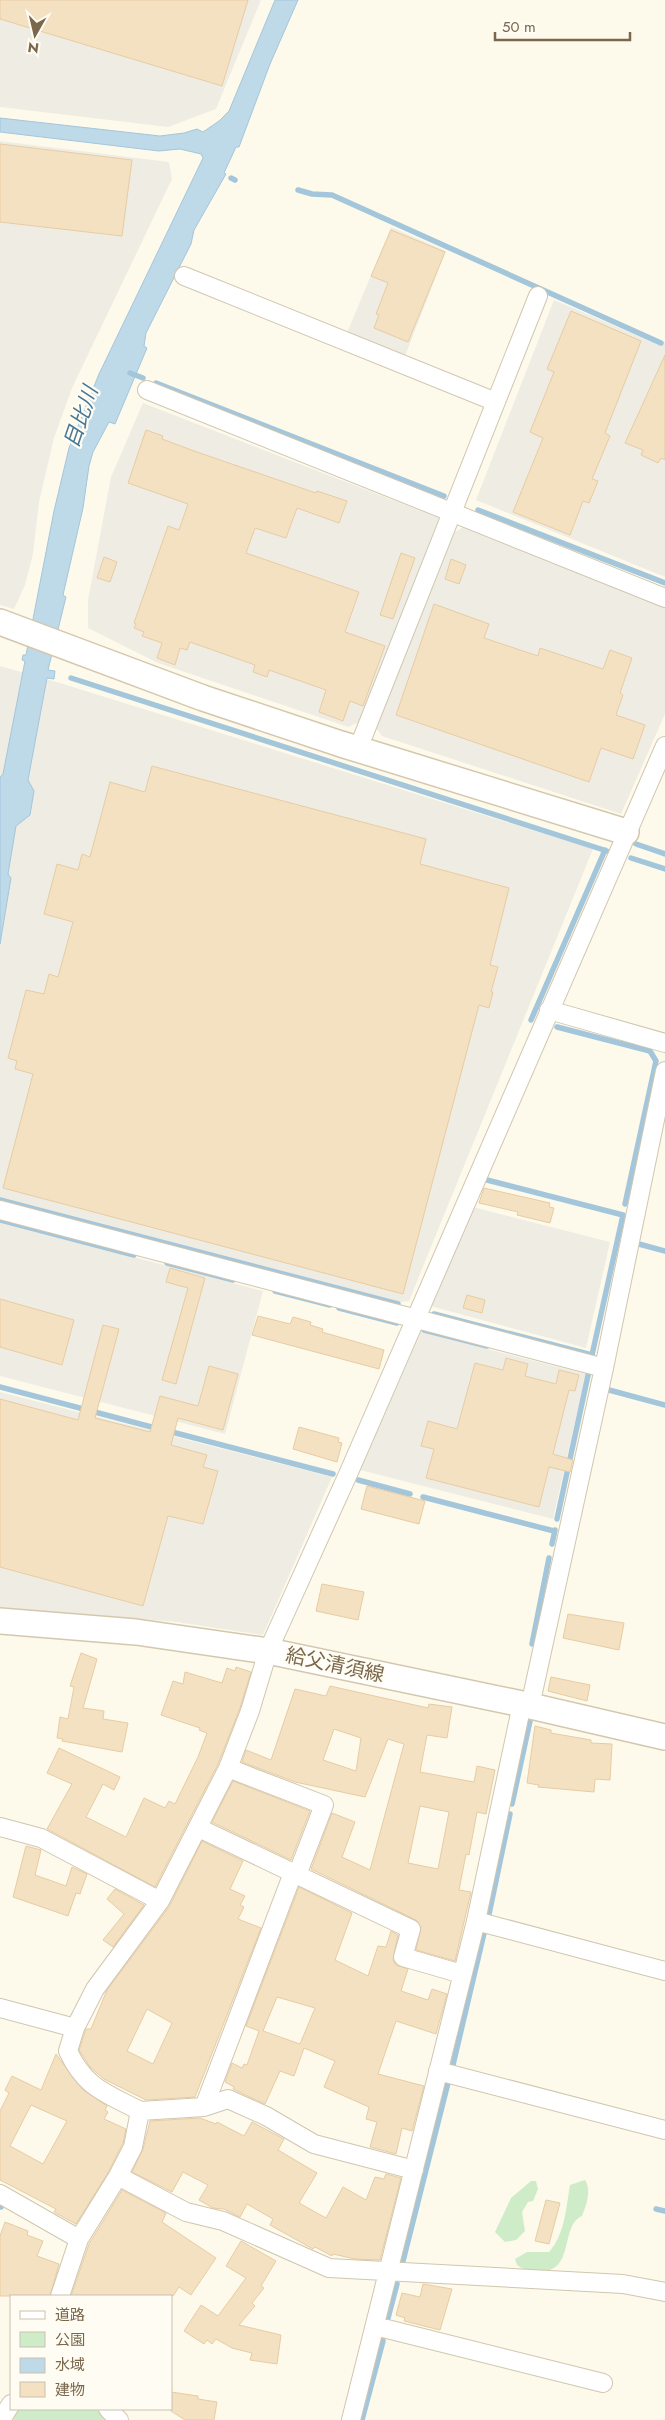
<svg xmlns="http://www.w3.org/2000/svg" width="665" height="2420" font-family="Jost,'Noto Sans JP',sans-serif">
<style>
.industrial{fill:#efece4}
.green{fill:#cfecc8}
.water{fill:#bed9e8;stroke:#a4c6db}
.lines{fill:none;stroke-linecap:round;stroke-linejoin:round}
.stream{stroke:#a4c6db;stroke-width:5.5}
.building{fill:#f4e1c2;stroke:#e7cca2;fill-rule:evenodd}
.street-casing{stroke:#d1c6af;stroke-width:20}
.secondary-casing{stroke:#d4c7ad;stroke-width:28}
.street{stroke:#fff;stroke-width:18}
.secondary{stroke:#fff;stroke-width:25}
.labels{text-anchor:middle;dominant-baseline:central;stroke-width:4.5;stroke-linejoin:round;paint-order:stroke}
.street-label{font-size:20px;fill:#7a674c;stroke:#fffdf3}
.water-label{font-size:21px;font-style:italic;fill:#487795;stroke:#fffdf3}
</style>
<rect width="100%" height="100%" fill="#fdfaeb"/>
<path class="industrial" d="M0 0H261L216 109 168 127 0 107Z
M0 141 169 162 172 179 72 388 54 438 39 502 33 554 25 585 14 609 0 605Z
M391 227 446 251 405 356 347 333Z
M554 300 662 346 665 341V577L476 500Z
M143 403 439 518 359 722 348 727 158 663 88 628V600L111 477Z
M465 526 665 604V714L621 814 382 736 376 728 455 532Z
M0 666 60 683 593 849 409 1301 400 1302 0 1199Z
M473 1207 610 1242 586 1348 430 1306Z
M0 1222 263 1291 225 1434 0 1376Z
M421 1332 586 1374 553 1519 360 1470Z
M0 1392 332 1477 263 1635 176 1622 0 1607Z"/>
<path class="green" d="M585 2180C592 2190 586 2206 582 2216 560 2225 575 2273 540 2271 531 2270 524 2271 517 2265L515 2259 527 2252H549C565 2234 566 2208 570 2185Z
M531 2181H536L538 2189 533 2201 528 2202 522 2212 525 2231 516 2240 505 2242 495 2232 511 2198Z
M17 2409H96L108 2420H14L12 2418Z"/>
<path class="water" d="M275 0H298L270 64 239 147H236L224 173 226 174 194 230 191 244 146 333 144 346 147 348 115 424 109 422 93 452 89 466 83 508 63 595 66 597 48 670 55 671 54 679 47 678 28 780 34 791 30 815 16 826 8 874 11 878 0 944V777L3 774 25 661 22 660 23 655H26L54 511 69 448 99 374 203 158 201 154 180 149 159 151 0 132V118L160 136 184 133 197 129 203 132 219 121 229 111Z"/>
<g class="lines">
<path class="stream" d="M231 178 235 180
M298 190 312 194 332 195 661 343
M130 373 143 378
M156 383 444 496
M478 510 665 583
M71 678 607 851
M636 844 665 854
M631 858 665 869
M531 1020 605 850
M557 1027 650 1051 656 1061 625 1204
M0 1200 398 1304
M0 1220 134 1255
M639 1244 665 1251
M167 1263 233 1280
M275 1291 330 1305
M339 1308 397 1323
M434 1314 592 1355 623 1215 487 1180
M424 1330 487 1346
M0 1387 159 1429
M609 1390 665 1405
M168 1431 333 1474
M358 1480 410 1494
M423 1497 554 1531
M557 1519 589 1371
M552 1544 555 1530
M532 1644 549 1558
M512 1804 530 1721
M488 1919 510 1814
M452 2069 485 1929
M0 2207H1
M656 2209 665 2211
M403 2261 449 2079
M388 2318 397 2284
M362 2420 383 2341"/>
</g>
<path class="building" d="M0 0H248L222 86 0 19Z
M0 144 132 160 122 236 0 222Z
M391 230 445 252 408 342 374 328 379 315 376 314 388 283 371 276Z
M571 311 641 341 605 433 610 436 592 479 598 481 589 503 583 501 570 535 513 512 543 438 530 432 554 372 547 369Z
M665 355V460L661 458 658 463 641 455 643 450 625 443Z
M146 430 163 436 162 439 194 451 316 493 317 491 347 501 339 523 297 508 286 538 255 528 246 553 359 592 345 632 385 646 363 706 350 701 343 721 319 712 326 690 269 670 267 677 253 672 255 665 190 642 187 650 180 648 175 665 157 658 162 643 142 636 144 632 134 628 136 624 134 623 168 526 179 530 188 504 128 483Z
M401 553 415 558 393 619 380 615Z
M104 557 117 562 110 582 97 578Z
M451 559 466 565 459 584 445 579Z
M434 604 489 624 484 638 538 656 540 648 603 669 610 650 632 658 620 693 623 695 616 715 645 725 633 759 601 748 589 782 396 715Z
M152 766 426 839 420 864 509 888 490 965 498 967 491 992H493L489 1008 479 1005 403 1294 3 1188 33 1074 15 1069 17 1061 8 1058 26 990 44 994 49 974 58 977 73 922 44 914 57 864 78 870 82 854 90 857 110 782 145 792Z
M484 1188 550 1203 549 1207 554 1208 550 1223 517 1215 518 1212 479 1203Z
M170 1268 205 1278 176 1384 162 1380 188 1288 166 1282Z
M467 1295 485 1300 482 1313 463 1308Z
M0 1299 74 1320 62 1365 0 1347Z
M258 1316 290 1324 293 1317 311 1322 310 1325 323 1329 322 1332 384 1350 379 1369 252 1335Z
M103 1325 119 1329 95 1418 150 1432 160 1396 198 1406 209 1366 238 1374 223 1430 178 1418 171 1445 207 1455 203 1467 218 1471 203 1524 168 1516 143 1606 0 1567V1399L78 1420Z
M506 1358 528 1364 525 1376 556 1384 559 1370 579 1375 575 1391 569 1390 553 1454 573 1460 570 1472 549 1467 539 1507 426 1478 434 1449 421 1446 428 1421 457 1429 475 1363 503 1370Z
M299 1427 339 1438 338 1442 342 1443 337 1462 293 1449Z
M367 1486 425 1501 419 1524 361 1509Z
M322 1584 364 1592 358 1620 316 1611Z
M568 1614 624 1623 619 1650 563 1638Z
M81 1653 97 1659 83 1708 104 1711 103 1719 128 1723 122 1752 62 1741 63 1739 57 1738 60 1717 68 1719 74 1687 70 1686Z
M236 1667 251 1672 240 1708 218 1764 155 1887 47 1829 72 1784 47 1773 59 1748 120 1777 114 1790 103 1784 86 1817 126 1837 144 1798 165 1808 169 1801 175 1804 198 1757 207 1733 199 1730 200 1728 161 1715 173 1681 183 1684 185 1672 222 1683 227 1668 235 1671Z
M551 1677 590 1685 587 1701 548 1691Z
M330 1686 428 1708 429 1704 452 1707 447 1738 427 1735 420 1772 474 1782 477 1766 495 1770 486 1814 477 1812 469 1855 466 1854 459 1890 471 1892 455 1961 416 1950 421 1927 416 1920 311 1869 332 1813 355 1822 342 1857 370 1870 404 1744 388 1739 365 1797 295 1782 242 1762 246 1750 271 1760 295 1689 326 1696ZM334 1729 361 1738 356 1771 323 1760ZM420 1806 449 1812 438 1869 408 1863Z
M535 1726 551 1730V1733L591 1740V1743L612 1744 610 1780 595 1779 594 1792 538 1787 539 1785 527 1783Z
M233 1781 310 1811 291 1860 212 1822Z
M202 1841 243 1861 230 1889 245 1896 240 1905 244 1907 238 1919 261 1928 195 2097 146 2100 104 2079 90 2067 79 2050 86 2029H91L107 1990 169 1907ZM147 2009 172 2023 153 2064 127 2051Z
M26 1846 41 1850 35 1875 66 1886 72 1867 87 1874 80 1894 76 1893 68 1916 13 1897Z
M299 1887 352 1913 335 1960 368 1976 378 1946 386 1947 391 1931 398 1935 393 1960 396 1965 408 1969 401 1991 428 2000 432 1989 447 1994 436 2034 396 2021 378 2074 424 2086 412 2131 402 2128 396 2154 370 2147 377 2122 366 2119 369 2107 324 2087 335 2061 304 2048 294 2076 280 2071 265 2104 233 2089 234 2087 225 2082 232 2063 242 2068 244 2064 247 2065 259 2031 246 2026ZM277 1997 315 2008 300 2044 263 2031Z
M115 1889 144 1905 113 1947 103 1940 124 1914 107 1899Z
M56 2054 82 2089 107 2106 105 2110 108 2112 104 2119 126 2129 123 2143 109 2171 76 2224 54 2212 56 2209 0 2180V2111L9 2093 5 2090 12 2076 41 2090ZM31 2105 67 2121 43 2164 10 2146Z
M200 2118 216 2124 217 2122 244 2136 252 2122 284 2139 278 2150 317 2173 299 2203 326 2218 343 2187 366 2200 375 2177 384 2179 386 2174 401 2178 380 2260 355 2259 333 2254 332 2256 315 2247 313 2249 270 2225 273 2219 247 2204 240 2217 224 2209 213 2208 199 2200 208 2185 183 2172 172 2192 132 2172 143 2149 150 2121Z
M122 2190 166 2213 162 2222 216 2258 191 2295 179 2287 173 2296H71L89 2244Z
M546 2200 560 2203 549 2244 535 2241Z
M5 2222 28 2231 27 2235 43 2241 37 2256 59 2264 50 2296H0V2236Z
M241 2241 276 2261 261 2286 264 2288 252 2303 255 2306 239 2325 281 2335 277 2364 250 2360 252 2353 232 2348 216 2339 212 2344 207 2340 204 2344 184 2331 201 2305 218 2316 246 2278 226 2266Z
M423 2284 452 2289 440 2330 404 2321 405 2318 396 2315 402 2293 420 2297Z
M171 2392 198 2396V2399L217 2402 214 2420H185L171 2411Z"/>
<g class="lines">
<defs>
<path id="street" d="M184 276 496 402
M147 390 665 598
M358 749 538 296
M549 1010 665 1043
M0 1210 604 1368
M530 1706 604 1368 665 1071
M228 1768 324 1805 297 1875
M0 1827 41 1838 160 1901
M199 1828 411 1929 403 1957 462 1974
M476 1921 665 1971
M0 2008 75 2028
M438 2071 665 2130
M204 2107 293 1873
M140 2111 204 2107 228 2099 266 2116 314 2144 414 2170
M118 2176 186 2212 223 2221 329 2268 623 2284 665 2292
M0 2194 79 2239
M60 2296 79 2239 118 2176 133 2147 140 2111C106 2093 85 2088 68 2051L75 2028 95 1989 160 1901 228 1768 250 1711 268 1651 349 1472 665 746
M375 2326 603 2383
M108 2409 119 2420
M1 2420 11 2404
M351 2420 476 1921 522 1704"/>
<path id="secondary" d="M0 622 203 698 341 744 626 832
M0 1621 136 1632 268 1651 522 1704 665 1737"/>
</defs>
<use href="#street" class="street-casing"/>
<use href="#secondary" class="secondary-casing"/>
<use href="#street" class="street"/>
<use href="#secondary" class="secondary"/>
</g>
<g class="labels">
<g class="street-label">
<text transform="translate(335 1665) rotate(12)">給父清須線</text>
</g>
<g class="water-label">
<text transform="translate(81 417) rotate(-71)">目比川</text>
</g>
</g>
<rect x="10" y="2295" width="162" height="115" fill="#fffdf3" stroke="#cac1b0"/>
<rect x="20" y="2311" width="25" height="8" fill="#ffffff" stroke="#cac1b0"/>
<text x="55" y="2320" font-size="15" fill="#7a674c">道路</text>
<rect x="20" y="2332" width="25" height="15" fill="#cfecc8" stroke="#cac1b0"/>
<text x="55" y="2345" font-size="15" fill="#7a674c">公園</text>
<rect x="20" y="2358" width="25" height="15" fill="#bed9e8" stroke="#cac1b0"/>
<text x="55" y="2370" font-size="15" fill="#7a674c">水域</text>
<rect x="20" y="2382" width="25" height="15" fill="#f4e1c2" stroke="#cac1b0"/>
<text x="55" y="2395" font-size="15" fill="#7a674c">建物</text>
<g transform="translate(35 35) rotate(188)" stroke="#fffdf3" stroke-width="4" paint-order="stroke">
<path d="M0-4L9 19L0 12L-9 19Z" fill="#7a674c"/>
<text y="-8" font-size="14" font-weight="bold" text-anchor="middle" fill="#7a674c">N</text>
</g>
<path d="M495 32v8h135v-8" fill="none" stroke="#7a674c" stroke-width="2.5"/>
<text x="502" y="32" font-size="15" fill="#7a674c" stroke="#fffdf3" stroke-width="4" paint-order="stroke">50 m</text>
</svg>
